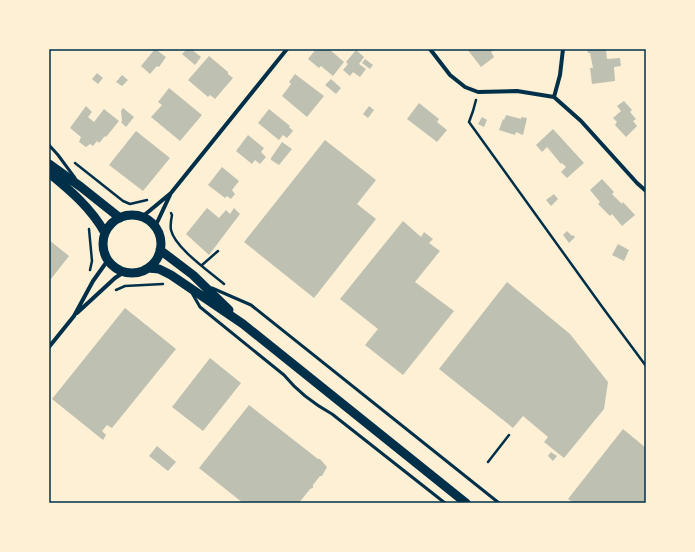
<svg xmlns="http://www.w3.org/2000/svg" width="695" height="552" font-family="Ubuntu,sans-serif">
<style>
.building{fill:#bec0b2}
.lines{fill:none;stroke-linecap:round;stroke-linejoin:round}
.path{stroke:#003049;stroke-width:2.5}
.service{stroke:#003049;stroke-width:3}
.minor{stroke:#003049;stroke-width:4}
.primary{stroke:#003049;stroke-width:9}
.neatline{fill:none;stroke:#003049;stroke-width:1.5}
</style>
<rect width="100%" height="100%" fill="#fdf0d5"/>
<path class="building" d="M155 49 166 57 159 67 157 66 150 74 141 66Z
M187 49H191L201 57 195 65 182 54Z
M316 49H329L344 62 333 76 321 66 319 68 308 59Z
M467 49H495L491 52 494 57 481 67Z
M587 49H604L606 50 607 59 620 58 621 66 614 67 615 81 592 84 590 68H593L590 53H588Z
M356 50 364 57 359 64 366 69 360 77 353 72 350 76 343 70 348 64 346 62Z
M209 56 228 72V74L233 78 215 99 210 95 208 97 188 80Z
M365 59 373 65 370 69 362 63Z
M97 73 103 78 98 84 92 79Z
M295 74 324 96 307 117 282 96 291 84 289 82Z
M122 75 128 80 122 86 116 82Z
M331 79 341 88 336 94 325 85Z
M169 88 202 115 180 141 151 117 162 105 158 102Z
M624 101 632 110 630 112 636 119 633 121 637 126 626 137 615 125 617 122 613 118 621 111 617 106Z
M419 103 439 119 437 122 447 130 437 142 407 119Z
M86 106 92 112 88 117 94 122 104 109 119 121 106 137 105 136 99 143 97 141 93 146 90 144 86 147 79 142 81 137 70 128Z
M369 106 374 110 368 118 363 114Z
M123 108 134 117 126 127 121 122 122 121 121 111Z
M269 109 290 126 289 127 293 131 287 138 283 135 279 140 258 123Z
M506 115 521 119V117L527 118 523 135 516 132 515 135 499 130 503 119 504 120Z
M482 117 487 120 484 127 478 124Z
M553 129 584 163 567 178 561 172 566 167 562 163 561 164 547 147 542 152 536 145Z
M136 131 170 158 143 191 109 165Z
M248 135 264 148 261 152 266 157 260 164 255 160 252 164 236 151Z
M325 140 376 180 357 204 376 219 314 298 244 242Z
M282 142 292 149 279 165 271 160V158Z
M222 167 239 181 232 190 235 194 231 199 227 196 225 198 208 185Z
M602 179 614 192 612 194 622 204 623 202 635 215 622 226 612 214 610 216 598 204 600 202 590 190Z
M554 194 558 199 551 206 546 200Z
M207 208 219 218 226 210 230 214 234 208 240 214 209 255 186 234Z
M403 221 421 237 424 232 433 239 429 243 440 251 415 282 454 311 403 375 365 345 378 329 340 299Z
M567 231 572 236 573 235 575 237 569 243 563 235Z
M49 240 69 256 51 279 49 277Z
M618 244 629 250 624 261 612 255Z
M507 282 570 334 608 382 604 409 564 458 544 442 548 437 523 416 513 428 439 369Z
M125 308 176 349 112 428 107 425 102 431 106 435 103 440 52 399Z
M210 358 241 383 203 431 172 407Z
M249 405 318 459H320L327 467 322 476H320L313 485V488L310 489 299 503H243L199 468Z
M623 429 646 448V503H574L568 499Z
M157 446 176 462 168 471 149 456Z
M551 452 557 456 553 461 548 456Z"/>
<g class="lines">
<path class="path" d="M476 100 473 111 469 122 603 308 646 366
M75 163 123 201 130 204 147 200
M171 213 172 215C171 220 170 225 171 230 175 248 210 272 224 284
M89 229 92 261 90 270
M202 265 218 251
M116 290 125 286 163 284
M488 462 509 435"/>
<path class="service" d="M49 145 58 155 75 178
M212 288 251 305 499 503
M192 293 200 307 284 375C297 391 314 404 332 414L445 503"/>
<path class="minor" d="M430 49 450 75 465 87 478 92 517 91 554 97 581 121 637 183 646 191
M554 97 560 75 563 49
M142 217 171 193 287 49
M155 227 170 195
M77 313 115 278 124 272
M49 347 74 316 93 281 108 260"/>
<path class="primary" d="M49 164 81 187 120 218
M49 173C71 191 91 208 105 233
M103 244a29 29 0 1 1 58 0a29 29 0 1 1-58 0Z
M160 250 193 275 229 310
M148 268 159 269 171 275 243 324 466 503"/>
</g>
<rect width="695" height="552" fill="none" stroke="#fdf0d5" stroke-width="100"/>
<rect x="50" y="50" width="595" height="452" class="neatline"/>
</svg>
